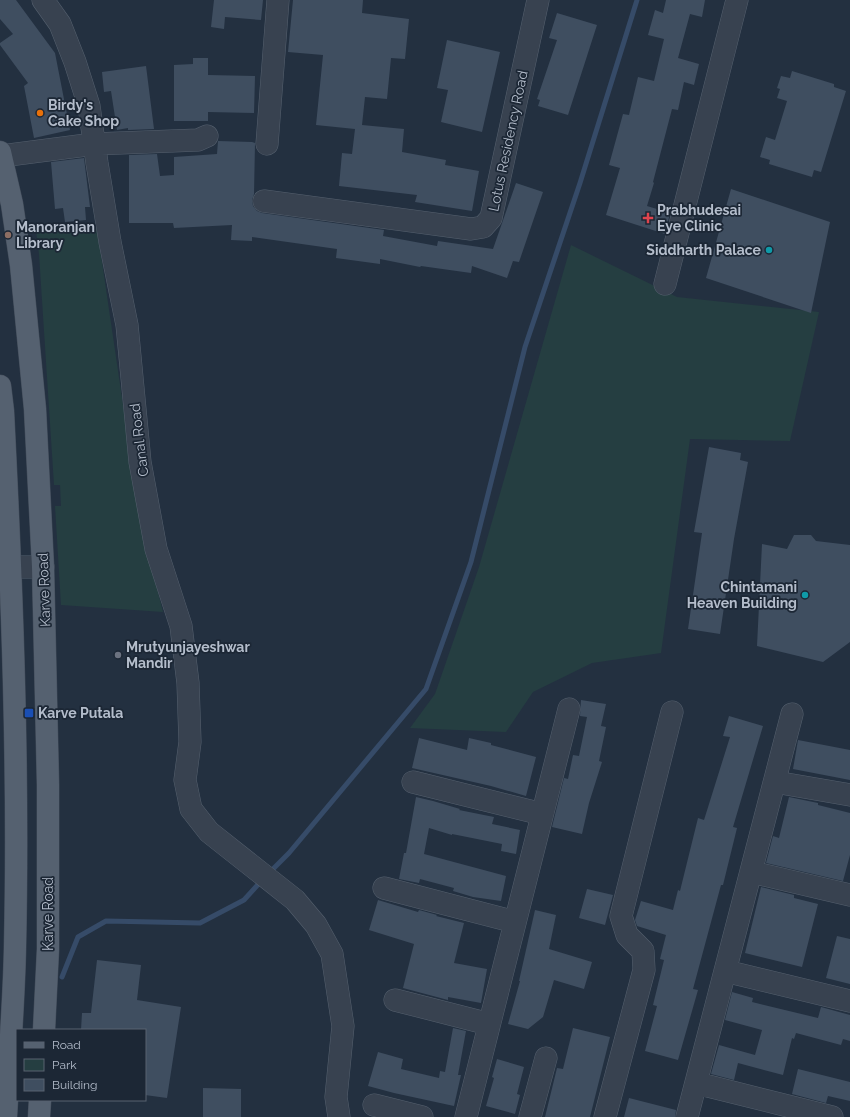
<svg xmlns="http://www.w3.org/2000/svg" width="850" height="1117" font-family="Raleway,sans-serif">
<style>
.green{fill:#253e41}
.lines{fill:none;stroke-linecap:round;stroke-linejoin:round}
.stream{stroke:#364b68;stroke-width:5}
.building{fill:#3f4e60}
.minor-casing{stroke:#55606e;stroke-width:23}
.major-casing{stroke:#414b59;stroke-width:23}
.minor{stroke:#384250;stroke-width:22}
.major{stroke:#556170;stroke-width:22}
.food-dot{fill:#e8710a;stroke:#1c2735;stroke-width:1.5}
.health-dot{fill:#e0444e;stroke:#1c2735;stroke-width:1.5}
.education-dot{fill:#8d6e63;stroke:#1c2735;stroke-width:1.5}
.culture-dot{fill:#0f9aa8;stroke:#1c2735;stroke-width:1.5}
.worship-dot{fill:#6b7280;stroke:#1c2735;stroke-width:1.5}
.transit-dot{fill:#1a4fb4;stroke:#1c2735;stroke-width:1.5}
.labels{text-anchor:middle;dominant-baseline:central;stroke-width:3.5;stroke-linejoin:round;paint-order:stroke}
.poi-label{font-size:14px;font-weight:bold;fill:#b4bdcb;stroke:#1c2735;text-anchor:start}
.street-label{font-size:14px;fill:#b4bdcb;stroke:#1c2735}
</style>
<rect width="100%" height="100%" fill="#233040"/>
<path class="green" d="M35 223 97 228 140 520 163 612 61 605 55 506H61L60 485H54L39 254Z
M571 245 677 297 819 312 790 441 690 439 661 653 592 663 533 692 506 732 410 728 435 694 479 567Z"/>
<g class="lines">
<path class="stream" d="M269 873 289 853 426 689 471 562 525 347 580 183 637 0
M62 977 78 937 106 921 200 923 244 900 262 880"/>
</g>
<path class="building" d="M0 0H16L55 53 70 130 34 138 24 86 28 83 0 45V43L13 34 0 19Z
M214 0H263L261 20 225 17 224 29 211 27Z
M293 0H363L362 13 409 19 405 59 391 58 387 99 365 97 362 125 404 129 402 152 446 160 445 165 479 171 472 211 415 202 417 195 339 186 342 153 352 154 355 129 316 125 323 55 288 52Z
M666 0H705L702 17 690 14 678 58 699 64 694 85 684 82 678 110 672 109 653 182 654 183 647 206 670 213 665 234 606 215 620 168 609 165 623 114 629 115 638 77 654 81 664 39 648 35 655 10 663 13Z
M557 13 597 25 568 115 538 106 540 100 537 99 557 40 549 38Z
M447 40 500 52 482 132 441 122 448 90 437 88Z
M193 58H208V75L255 76 254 113 208 112V121H174V65L193 64Z
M146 66 154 129 128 130V128L117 130 111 91 104 92 102 72Z
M792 71 834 84V87L846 91 821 172 814 170 812 177 769 164 770 160 760 157 766 137 775 140 787 101 777 98 780 89 777 88 781 76 790 78Z
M218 141 252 142 255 143 254 194 252 200 253 206 257 211 262 213 384 230 383 236 437 246 438 241 493 249 516 183 543 192 519 262 513 261 507 278 472 266 471 273 421 266 420 267 380 259V264L336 258 337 249 252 237V241L231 240 232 225 174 228 173 223H129V155L157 154 160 176 174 175V157L217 154Z
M84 158 90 207H85L86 220 65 222 63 208 55 209 51 162Z
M731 189 830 222 811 313 706 278Z
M709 447 741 453 740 460 748 462 734 539 720 634 688 629 702 533 694 532Z
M794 535H811L816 541 850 545V642L823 662 757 646 762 544 787 549Z
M581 700 606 704 601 726 606 727 599 761 602 762 589 803 582 834 552 827 564 778 568 779 573 755 579 756 587 717 580 716Z
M729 716 763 726 733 827 737 828 723 885H721L693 989 698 990 678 1060 645 1051 657 1006 653 1005 664 960 660 959 666 935 637 926 635 920 641 901 673 910 678 890 680 891 698 818 704 820 730 737 723 736Z
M419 738 467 750 469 738 491 743V745L536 757 526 796 491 786 412 768Z
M798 740 850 750V780L793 769Z
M416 797 433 801 460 809 459 810 494 817 492 824 520 830 516 854 501 851 502 844 452 834V835L429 828 424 854 506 876 501 901 473 897 453 891 454 888 420 879 419 883 399 879 404 853H406Z
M789 797 818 803V805L850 813V855L843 881 766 863 773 836 779 838Z
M761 887 794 895V898L818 904 802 967 745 953Z
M587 889 613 895 605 925 579 918Z
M378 900 418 912 419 910 437 915 436 916 464 923 454 963 487 969 481 1003 448 997V1000L403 988 414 944 369 930Z
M535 910 556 915 549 949 592 962 584 989 554 980 543 1017 528 1029 508 1024 520 981H519Z
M837 936 850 939V984L826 978Z
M97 960 141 965 137 1000 181 1007 167 1098 145 1095V1030H81L82 1013H91Z
M732 992 753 998 752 1002 818 1018 821 1007 850 1015V1041L843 1039 841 1045 796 1033 794 1039 792 1038 783 1075 738 1063 734 1080 711 1074 719 1045 755 1055 762 1030 725 1020Z
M453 1028 466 1031 458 1075H461L454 1106 394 1093 368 1086 378 1052 403 1059 401 1069 439 1078 440 1071 445 1072Z
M573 1028 610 1037 590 1117H545L557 1068 563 1069Z
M497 1059 524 1067 517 1094 520 1095 515 1114 486 1106 494 1078 492 1077Z
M798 1069 850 1082V1101L828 1096 826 1103 792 1094Z
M203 1088 241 1089V1117H203Z
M629 1098 676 1110 675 1117H624Z"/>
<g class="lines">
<defs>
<path id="minor" d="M43 0 60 24 75 62 89 106 97 163 110 242 127 325 140 462 156 549 181 626 188 683 190 742 185 780 191 809 209 832 295 900 316 925 332 954 343 1026 336 1097 339 1117
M267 144 278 0
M1 156 94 144 198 140 207 136
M264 201 471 229 483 227 491 218 538 0
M665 284 737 0
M0 567H43
M413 782 542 814
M775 782 850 795
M751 872 850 895
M384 888 515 922
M725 971 850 1001
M395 1000 489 1024
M696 1083 832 1117
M374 1105 422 1117
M466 1117 569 709
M530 1117 546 1058
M605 1117 644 970 643 951 627 935 621 916 672 712
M687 1117 792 714"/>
<path id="major" d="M0 152 12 204 21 265 35 409 43 567 48 785V949L44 1030
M0 386 3 411C12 589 19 768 15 947 14 1003 9 1060 6 1117
M39 1117 40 1100"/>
</defs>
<use href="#minor" class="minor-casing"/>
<use href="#major" class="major-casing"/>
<use href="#minor" class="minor"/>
<use href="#major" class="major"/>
</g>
<circle class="food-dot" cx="40" cy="113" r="4"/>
<path class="health-dot" d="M646 212h4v4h4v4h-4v4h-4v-4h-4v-4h4z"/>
<circle class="education-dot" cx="8" cy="235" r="4"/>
<g class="culture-dot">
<circle cx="769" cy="250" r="4"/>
<circle cx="805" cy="595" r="4"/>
</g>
<circle class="worship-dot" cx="118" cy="655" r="4"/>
<rect class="transit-dot" x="24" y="708" width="10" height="10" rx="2"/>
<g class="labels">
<g class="poi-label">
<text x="48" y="105">Birdy's<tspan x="48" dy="16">Cake Shop</tspan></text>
<text x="657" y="210">Prabhudesai<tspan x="657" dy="16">Eye Clinic</tspan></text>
<text x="16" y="227">Manoranjan<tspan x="16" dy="16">Library</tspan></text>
<text x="761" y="250" text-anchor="end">Siddharth Palace</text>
<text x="797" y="587" text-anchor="end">Chintamani<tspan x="797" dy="16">Heaven Building</tspan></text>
<text x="126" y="647">Mrutyunjayeshwar<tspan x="126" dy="16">Mandir</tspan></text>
<text x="38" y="713">Karve Putala</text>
</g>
<g class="street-label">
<text transform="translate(508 141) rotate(-78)">Lotus Residency Road</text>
<text transform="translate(139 440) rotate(-97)">Canal Road</text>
<text transform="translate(44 590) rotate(-92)">Karve Road</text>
<text transform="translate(48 914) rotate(-90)">Karve Road</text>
</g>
</g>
<rect x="16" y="1029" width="130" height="72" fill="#1c2735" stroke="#596371"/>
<rect x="24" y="1042" width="20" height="6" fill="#556170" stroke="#596371"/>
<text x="52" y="1049" font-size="12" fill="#b4bdcb">Road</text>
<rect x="24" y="1059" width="20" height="12" fill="#253e41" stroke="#596371"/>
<text x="52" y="1069" font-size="12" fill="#b4bdcb">Park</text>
<rect x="24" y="1079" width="20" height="12" fill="#3f4e60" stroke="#596371"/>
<text x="52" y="1089" font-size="12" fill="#b4bdcb">Building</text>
</svg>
